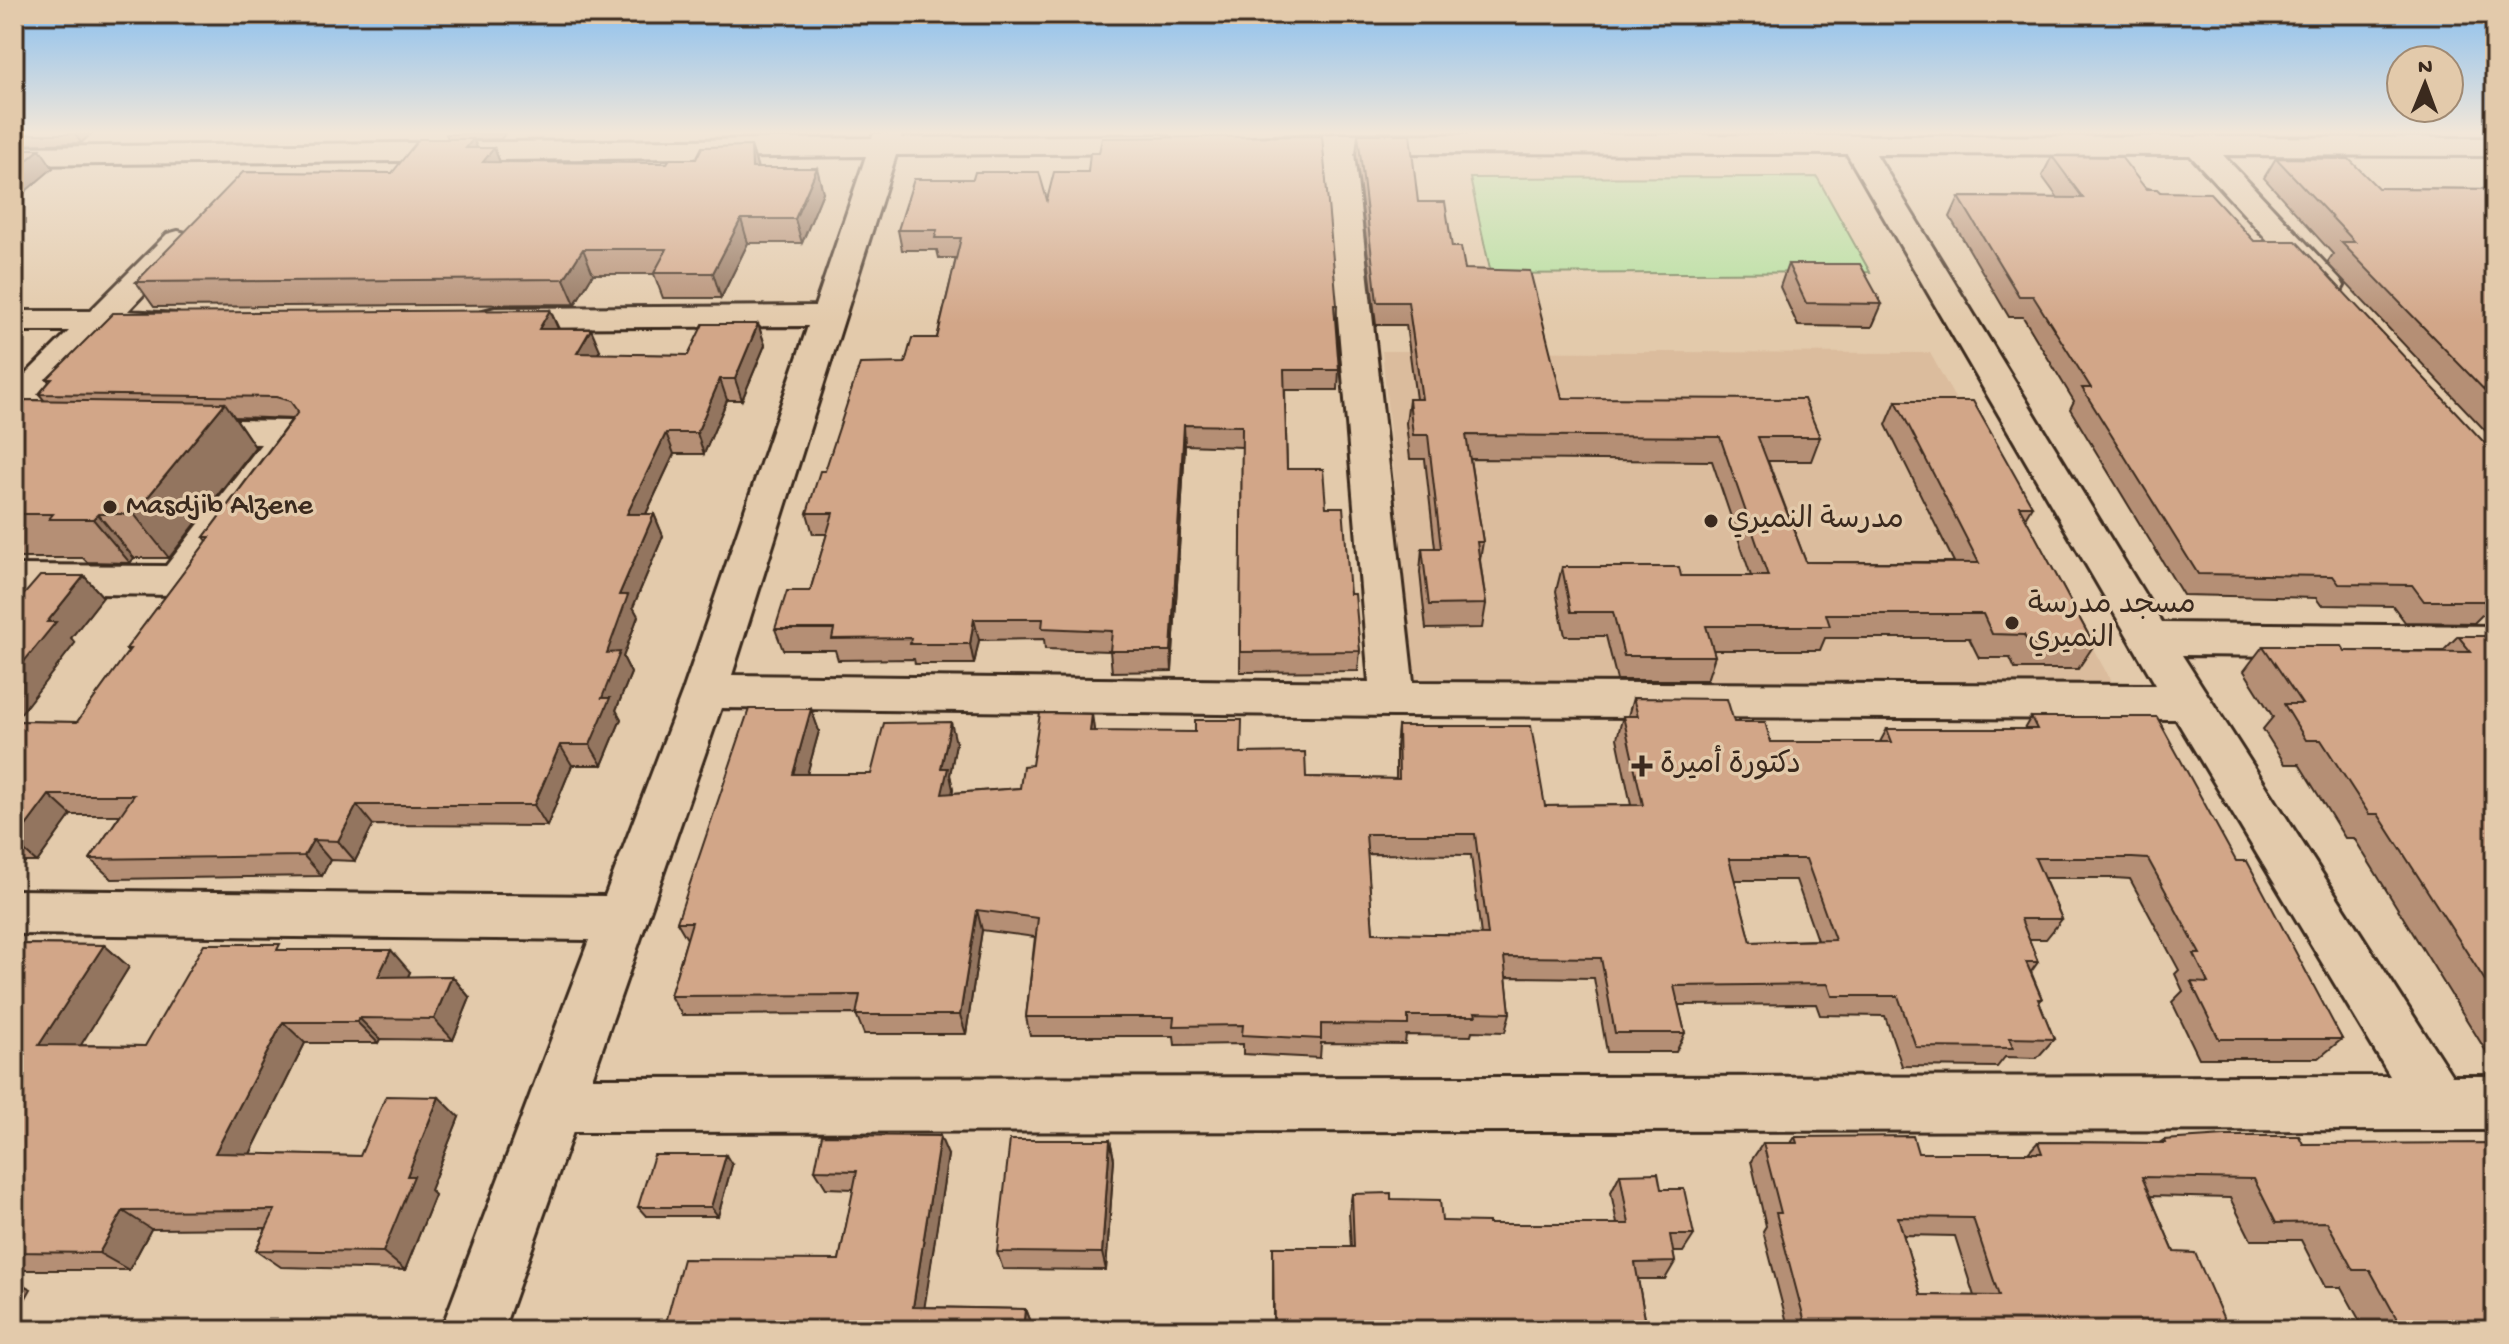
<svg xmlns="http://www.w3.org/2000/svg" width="2509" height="1344" font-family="'Gochi Hand','Playpen Sans Arabic',sans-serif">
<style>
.built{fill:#dbbc9d}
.green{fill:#b4e09e;stroke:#78855e;stroke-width:2}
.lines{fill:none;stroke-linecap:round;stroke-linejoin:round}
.minor-casing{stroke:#3b2a1e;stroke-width:6}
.minor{fill:#e3caab;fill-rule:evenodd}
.wall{fill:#b58f75;stroke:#3b2a1e;stroke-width:2;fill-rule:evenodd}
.shaded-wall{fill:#93745f;stroke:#3b2a1e;stroke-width:2}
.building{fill:#d2a688;stroke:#3b2a1e;stroke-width:2;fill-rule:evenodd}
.poi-dot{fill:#3b2a1e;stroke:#e3caab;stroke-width:3}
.labels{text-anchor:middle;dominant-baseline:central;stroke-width:7;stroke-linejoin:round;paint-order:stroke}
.poi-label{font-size:30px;fill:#3b2a1e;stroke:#e3caab;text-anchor:start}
</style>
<rect width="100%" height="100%" fill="#e3caab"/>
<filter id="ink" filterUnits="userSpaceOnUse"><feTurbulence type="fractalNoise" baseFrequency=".0125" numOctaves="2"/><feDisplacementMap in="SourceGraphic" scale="16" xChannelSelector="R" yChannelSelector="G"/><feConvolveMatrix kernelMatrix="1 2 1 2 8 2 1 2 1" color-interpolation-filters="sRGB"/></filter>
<g filter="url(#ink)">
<path class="built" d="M1382 351 1930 353 2116 690 1415 689Z"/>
<path class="green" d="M1817 177 1870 272 1491 274 1470 178Z"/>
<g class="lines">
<defs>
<path id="minor" d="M874 134H902L901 138 1161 135 1171 138 1175 144 1171 150 1161 153 896 155 732 675 1369 682 1324 153H1261L1251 150 1247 144 1251 138 1338 134 2495 138V156L2223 155 2340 279 2344 286 2340 293 2328 296 2316 293 2190 155 1876 154 2162 623 2495 626V658L2182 655 2452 1076H2495V1130L573 1132 503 1330H441L589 940 14 934V890L605 896 683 691 808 326 495 328 483 325 478 318 483 311 495 308 815 306 866 156 14 165V147L872 138ZM1354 153 1847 154 2156 685 1413 682ZM721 708 1393 716 2176 719 2390 1076 592 1078Z
M178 231 189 234 194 241 128 311 178 314 183 321 178 328 166 331H108L27 415 14 418V386L69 331H14V311H90L167 234Z
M184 419 289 421 302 425 308 433 192 591 177 595 14 593V565L166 566 261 444 184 443 171 439 165 431 171 423Z"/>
</defs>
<use href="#minor" class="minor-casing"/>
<use href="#minor" class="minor"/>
</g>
<path class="wall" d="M14 134H91L81 143 14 145Z
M446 134H505L501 139 474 140 477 148H494L500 162 667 163 696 159 751 146 758 168 823 192 802 243H748L721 298H663L654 274H593L575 304 154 307 136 282 392 173 448 139Z
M1358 134 1418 202 1452 247 1465 269 1562 398 1820 437 1811 461H1768L1806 562H1954L1886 425 1896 401 2032 506 2025 518 2094 645 2078 669H2015L2010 658H1979L1969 638H1825L1820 650H1713L1715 656 1707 680H1617L1606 636H1565L1556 591 1562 567 1681 576H1751L1712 461 1470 459 1483 542 1480 560 1486 604 1482 628 1426 629 1420 572 1422 548H1435L1425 459H1410L1406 423 1409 399H1416L1406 325H1376L1356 155Z
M2052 156 2160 192 2254 241 2495 454V615H2482L2474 623 2405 622 2393 606 2321 605 2316 598 2183 595 2070 409 2074 401 2023 317H2009L1950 217 1959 197 2058 198 2042 176Z
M2276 158 2378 188 2495 189V441L2327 263 2333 254 2264 178Z
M1047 200 1337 305 1336 325 1339 370 1338 390H1285L1287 469 1326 507 1350 594 1360 651 1358 671 1240 672 1242 447 1185 445 1172 671 1112 672 1110 651 1045 649 1044 639 979 640 974 664H915L914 659 838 660 835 650H783L775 629 810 591 827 534H813L807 513 825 471 937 338 956 258H939L937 250H902L898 230Z
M1788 264 1882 304 1872 327 1798 326 1780 287Z
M550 310 559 329 600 350 598 354 688 355 758 324 765 345 742 400H727L704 454H674L646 514H654L663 536 633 607 638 616 623 657 631 673 616 710 621 719 602 765H572L547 826 373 825 355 861 330 860 322 876 112 879 90 859 120 815H71L37 862H14V606L84 576 103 597 71 638 75 643 14 721 77 722 128 652 126 649 207 541 204 537 292 419 235 417 255 447 169 558H134L130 563 87 562 83 558H14V400H44L39 394 49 382 47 379Z
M2458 636H2495V1056H2489L2354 838H2345L2299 764H2285L2263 729 2273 717 2244 671 2263 646 2345 651H2443Z
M1633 698 1734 722 1771 742H1880L1887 729H2024L2031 717 2236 861 2342 1039 2319 1058H2199L2172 1002 2183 991 2175 974 2179 970 2130 879 2115 878H2044L2062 919 2046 939H2029L2038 962 2031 972 2042 999 2039 1002 2054 1039 2037 1058 2005 1057 1997 1067 1902 1066 1885 1016 1820 1015 1816 1004 1678 1005 1685 1033 1676 1052H1607L1594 978 1506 977 1510 1013 1505 1032 1472 1031 1471 1036 1406 1035 1405 1044 1321 1043 1320 1058 1243 1054V1044L1175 1045 1174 1036H1030L1026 1017 1035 937 982 930 966 1034H864L856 1014 682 1015 670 996 687 939 677 922 811 709 819 731 807 774H871L956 743 950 775 953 789 952 793 1020 788 1032 765 1095 731 1242 753 1306 777 1396 779V747L1398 726 1545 806 1631 805 1617 738 1623 716H1628ZM1367 854 1471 855 1481 935 1373 933ZM1734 880H1796L1817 940 1751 942Z
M14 944 104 945 129 967 80 1045 145 1046 286 950 410 972 408 977 452 976 470 998 453 1040 380 1039 378 1043H305L250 1154 360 1156 459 1117 430 1190 435 1195 405 1270 281 1267 256 1250 266 1228 151 1229 129 1270H17L14 1268Z
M1795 1137 1918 1153H2028L2038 1142 2159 1143 2164 1140 2303 1144 2495 1330H2365L2341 1287H2325L2301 1240H2251L2230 1198 2150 1196 2174 1252 2226 1324 2216 1330H1789L1763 1231 1766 1226 1751 1161 1763 1143H1791ZM1903 1235 1955 1236 1974 1296 1921 1295Z
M1110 1140 1114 1159 1106 1270 1003 1269 997 1252Z
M948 1155 924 1307 1025 1309 1031 1325 664 1330 839 1260 854 1189 826 1188 815 1170Z
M732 1165 718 1216H646L638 1207Z
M1620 1174 1661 1189 1694 1235 1683 1252H1673L1675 1262 1665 1279H1638L1647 1330H1273V1247H1351L1349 1212 1352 1194 1391 1199 1442 1221 1488 1224H1617L1611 1192Z"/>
<path class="shaded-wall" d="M75 134H91L81 143Z
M473 139 484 163 466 148Z
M751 146 758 170 752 168Z
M494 148 504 172 483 162Z
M40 149 53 168 14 201V171Z
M817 168 823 192 802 243 795 219Z
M741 219 748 243 721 298 713 273Z
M583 249 593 274 575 304 564 279Z
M550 310 559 331 539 329Z
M758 324 765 345 742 400 735 379Z
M591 329 600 350 586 374 577 353Z
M720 379 727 400 704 454 697 433Z
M225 403 255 447 169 558 134 514Z
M1184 425 1185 445 1172 671 1171 651Z
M666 433 674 454 636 535 627 514Z
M98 514 134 558 130 563 93 519Z
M654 514 663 536 633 607 638 616 623 657 631 673 616 710 621 719 602 765 590 745 602 698 607 653 619 595Z
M84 576 103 597 71 638 75 643 14 722V674L47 622Z
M974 619 979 640 974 664 970 644Z
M811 709 819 731 801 796 793 774Z
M1092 714 1095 736 1090 731Z
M951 722 956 743 950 775 953 789 948 815 942 794 941 768Z
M560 745 572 765 547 826 534 805Z
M49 795 71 815 37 862 14 842Z
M357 805 373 825 355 861 338 841Z
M313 840 330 860 322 876 304 856Z
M977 910 982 930 966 1034 960 1015Z
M104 945 129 967 68 1066 39 1045Z
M391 950 410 972 398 998 378 977Z
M452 976 470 998 453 1040 434 1019Z
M359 1018 380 1039 378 1043 357 1022Z
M283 1022 305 1043 241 1172 215 1153Z
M439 1097 459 1117 430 1190 435 1195 405 1270 383 1252 407 1176Z
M940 1136 948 1155 922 1323 913 1307Z
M1110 1140 1114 1159 1106 1270 1102 1253Z
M726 1155 732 1165 718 1216 711 1207Z
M123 1211 151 1229 129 1270 99 1253Z
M14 1280 31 1289 14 1319Z
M1025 1309 1031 1325V1330H1023Z"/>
<path class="building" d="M1358 134H1410L1418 202H1445L1452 247H1461L1465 269 1530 271 1562 398 1804 399 1820 437H1758L1806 562 1979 563 1896 401H1973L2032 506H2019L2094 645H2029L2024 635 1992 634 1983 614H1826L1830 626H1706L1715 656H1624L1613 612H1571L1562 567H1679L1681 576H1768L1720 437 1466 435 1483 542H1477L1486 604 1429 605 1422 548H1441L1428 435H1413L1409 399H1422L1408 302H1377Z
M1322 136 1337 305H1334L1339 370H1284L1287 469H1323L1326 507H1343L1350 594H1355L1360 651 1240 652 1242 426 1184 425 1171 651H1110L1112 631 1042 628 1043 619H974L970 644H910L911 638 832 639 834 629H775L787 591H810L833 513H807L820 471H825L860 364 905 363 912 338H937L961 238H935L937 230H898L914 179H973L975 172H1039L1047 200 1054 172H1088L1090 153H1099L1102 138Z
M419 139H473L466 148H494L483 162 667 163 670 159H696L702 147 751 146 752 168H817L795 219H741L713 273H654L667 249H583L564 279 136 282 243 172 392 173Z
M14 149H40L14 171Z
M2052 156 2121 157 2146 189H2157L2160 192 2210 193 2254 241H2296L2495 454V593H2488L2495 601H2424L2412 585 2339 584 2333 576 2198 574 2082 388H2091L2033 296H2019L1959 197 2083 198Z
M2276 158 2349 159 2378 188 2495 189V401L2341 242H2355Z
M1788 264H1860L1882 304 1806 303Z
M550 310 539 329H591L577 353 688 355 703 324H758L735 379H720L697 433H666L627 514H654L619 595H628L607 653 620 652 602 698H610L590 745H560L534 805H357L338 841 313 840 304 856 90 859 134 795H49L14 842V721L77 722 130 649H126L210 537H204L298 412 290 401 276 397 39 394 52 379H47L113 313Z
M14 400 225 403 134 514H98L93 519H49L53 514H14Z
M40 576H84L47 622H56L14 674V606Z
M2458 636H2495V996L2378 814H2369L2321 740H2306L2284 704H2302L2263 646H2342L2345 651 2471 652Z
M1633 698 1727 699 1734 722H1765L1771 742H1892L1887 729H2037L2031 717H2157L2236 861H2247L2342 1039H2219L2191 982 2208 983 2194 954H2200L2148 859 2132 858H2035L2062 919H2021L2038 962H2026L2042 999H2038L2054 1039 2009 1038 2013 1048 1916 1047 1898 996H1832L1828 984 1674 986 1685 1033H1615L1601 958 1504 957 1510 1013 1475 1012 1476 1016H1408V1025L1321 1024V1039L1242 1035 1243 1025 1173 1026 1174 1017H1026L1038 918 977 910 960 1015H856L860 995 670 996 692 922H677L749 709H811L793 774H871L884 723 951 722 941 768H948L942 794 1020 788 1023 766 1032 765 1040 713 1092 714 1090 731 1195 732V720H1242L1241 753 1305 752 1306 777 1399 779 1398 726H1531L1545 806 1643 805 1623 716H1638ZM1366 834H1475L1488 935 1373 933ZM1729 859H1806L1835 940 1751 942Z
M14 944 104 945 39 1045 145 1046 204 944H280L277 950H391L378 977 452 976 434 1019 359 1018 357 1022H283L215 1153 360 1156 386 1096 439 1097 407 1176H414L383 1252 256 1250 275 1210 123 1211 99 1253 14 1252Z
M822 1135 940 1136 913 1307 1025 1309 1023 1330H664L683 1259 839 1260 857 1171 815 1170Z
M1913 1136 1918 1153H2042L2038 1142 2165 1143 2164 1140 2225 1136H2299L2303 1144 2495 1143V1330H2403L2370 1270H2353L2327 1222 2276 1223 2254 1179 2142 1177 2174 1252 2195 1253 2226 1324 2130 1325 2132 1330H1807L1776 1213H1781L1763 1143H1797L1795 1137ZM1898 1217 1973 1218 1999 1296 1921 1295Z
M1010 1140H1110L1102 1253 997 1252Z
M654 1155H726L711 1207H638Z
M1658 1173 1661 1189H1684L1694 1235H1670L1675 1262 1635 1263 1647 1330H1274L1273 1247H1354L1352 1194 1391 1193V1199L1440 1200 1442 1221 1488 1222V1224H1629L1620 1174Z"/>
</g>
<linearGradient id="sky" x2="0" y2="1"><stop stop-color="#89bfef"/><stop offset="0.41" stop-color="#f2e7d9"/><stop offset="1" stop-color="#f2e7d9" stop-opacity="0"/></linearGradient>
<rect width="2509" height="323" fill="url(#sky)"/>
<g class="poi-dot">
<circle cx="110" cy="507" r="8"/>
<circle cx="1711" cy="521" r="8"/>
<circle cx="2012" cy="623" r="8"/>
<path d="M1638 754h8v8h8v8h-8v8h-8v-8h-8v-8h8z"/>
</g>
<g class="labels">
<g class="poi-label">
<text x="126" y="507">Masdjib Alzene</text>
<text x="1727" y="521">مدرسة النميري</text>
<text x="2028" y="606">مسجد مدرسة<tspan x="2028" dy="34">النميري</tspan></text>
<text x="1660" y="766">دكتورة أميرة</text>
</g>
</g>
<rect width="2509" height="1344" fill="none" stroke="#e3caab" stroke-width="48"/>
<rect x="24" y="24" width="2461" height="1296" fill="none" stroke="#3b2a1e" stroke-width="3" filter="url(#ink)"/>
<g transform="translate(2425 84) rotate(1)"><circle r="38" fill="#e3caab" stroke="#a08a73" stroke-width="2"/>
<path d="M0-6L14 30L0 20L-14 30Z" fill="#3b2a1e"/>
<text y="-12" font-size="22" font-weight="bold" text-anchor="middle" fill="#3b2a1e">N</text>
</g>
</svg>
